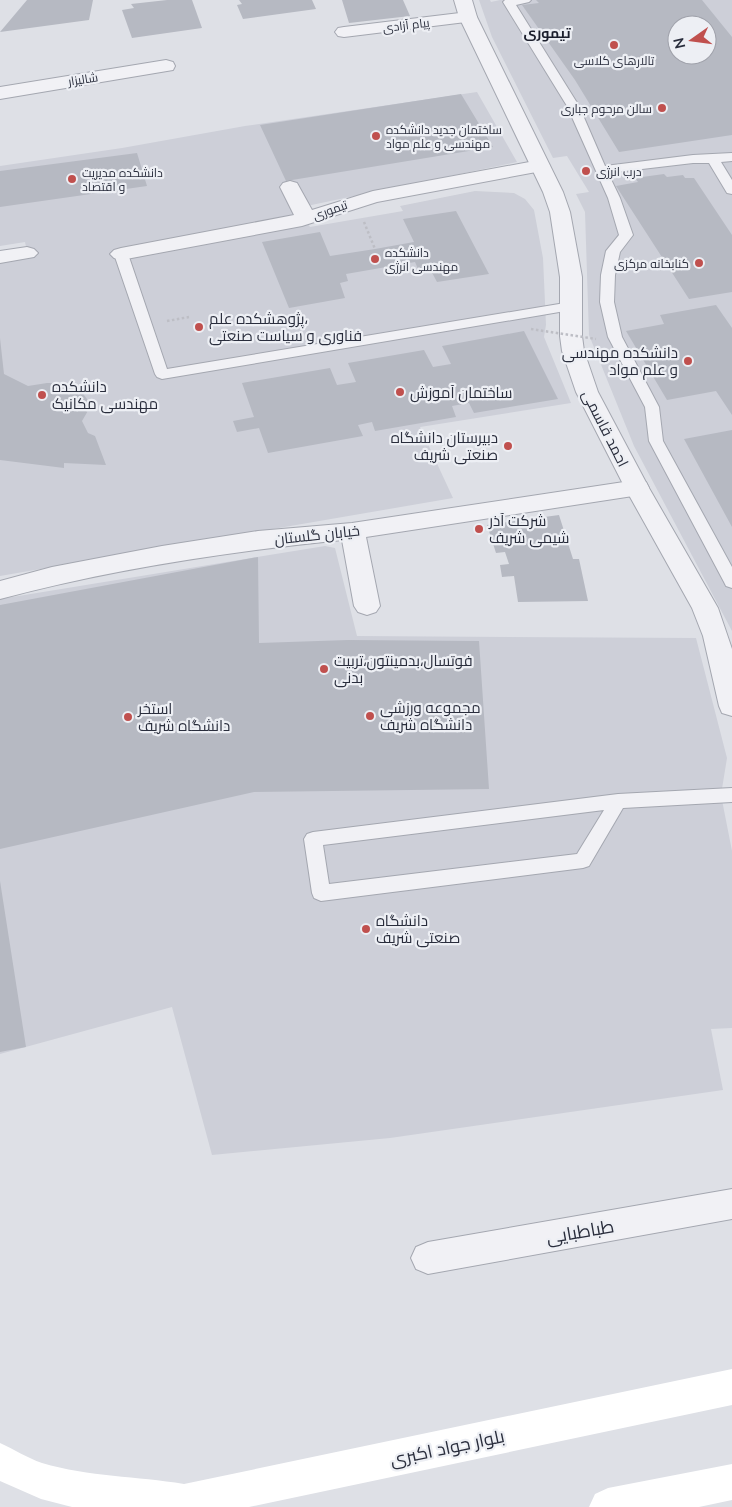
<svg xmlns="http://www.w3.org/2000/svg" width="732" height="1507" font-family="Lato,Cairo,sans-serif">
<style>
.built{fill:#cdcfd8;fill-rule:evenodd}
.building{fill:#b6b9c2;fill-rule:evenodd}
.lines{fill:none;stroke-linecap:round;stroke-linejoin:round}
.service-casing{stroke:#a4a7b0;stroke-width:2}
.pedestrian-casing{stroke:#a4a7b0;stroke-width:2}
.minor-casing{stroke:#a4a7b0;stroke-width:2}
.tertiary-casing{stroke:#a4a7b0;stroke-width:2}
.path{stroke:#bdbec5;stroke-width:2.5;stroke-dasharray:2.5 2.5;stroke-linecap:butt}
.service{fill:#f1f1f5;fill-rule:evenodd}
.pedestrian{fill:#f1f1f5;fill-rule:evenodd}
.minor{fill:#f1f1f5;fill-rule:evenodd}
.tertiary{fill:#f1f1f5;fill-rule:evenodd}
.secondary{fill:#fff;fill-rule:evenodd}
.path-bridge{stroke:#bdbec5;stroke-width:2.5;stroke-dasharray:2.5 2.5;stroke-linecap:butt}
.poi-dot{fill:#c0504e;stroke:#edeff4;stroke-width:2}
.labels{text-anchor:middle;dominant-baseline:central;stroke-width:4.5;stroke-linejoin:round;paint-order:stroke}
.far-street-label{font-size:12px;fill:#292d3c;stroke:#edeff4}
.far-poi-label{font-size:12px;fill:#292d3c;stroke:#edeff4;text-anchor:start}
.far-neighbourhood-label{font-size:14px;font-weight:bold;fill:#1b1e2c;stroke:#edeff4}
.poi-label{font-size:15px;fill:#292d3c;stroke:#edeff4;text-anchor:start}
.street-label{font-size:15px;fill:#292d3c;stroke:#edeff4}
.near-street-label{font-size:18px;fill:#292d3c;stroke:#edeff4}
</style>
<rect width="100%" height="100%" fill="#dee0e6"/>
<path class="built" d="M479 0H490L491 2 500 0H732V631L634 446 589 335 585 212 576 194 589 192 567 156 553 158 492 37ZM677 25H707V55H677Z
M477 92 517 162 297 208 310 227 403 211 400 206 475 191 514 193 525 199 534 210 543 258 546 325 544 337 571 403 420 427 453 498 0 576V261L28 256 25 242 0 246V166L122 148 245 126Z
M325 546 335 548 357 636 696 638 727 758 721 795 732 851V1028L711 1029 723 1090 390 1138 212 1155 172 1007 0 1054V599Z"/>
<path class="building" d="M27 0H93L89 20 0 32Z
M167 0H192L202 28 132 38 122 10 134 8 131 4Z
M239 0H312L316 9 243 19 237 5 242 4Z
M342 0H403L410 16 349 23Z
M536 0H702L732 37V135L619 152 575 80 522 5 539 3ZM677 25H707V55H677Z
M461 94 493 147 286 181 260 125Z
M137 153 147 186 0 207V171Z
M664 174 667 177 683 175 685 178H694L732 235V292L689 299 616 186 638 182 635 178Z
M456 211 489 274 437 282 429 267 418 269 415 262 346 274 348 281 340 283 345 298 289 308 262 242 320 232 330 256 375 249 414 242 403 219Z
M716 305 732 328V415L716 391 667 400 626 331 664 324 660 315Z
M524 331 558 399 474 413 469 403 452 406 456 417 375 431 372 422 358 425 363 436 268 453 259 428 237 432 233 421 254 417 242 383 330 368 337 385 356 382 348 363 424 350 433 367 451 364 442 346Z
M0 338 4 374 28 386 47 383H65L81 391 87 399 89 409 82 421 88 433 95 436 106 465 64 463V468L0 460Z
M732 430V527L684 439Z
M559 515 573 559H579L588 601 518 602 514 576 502 577 500 565 509 564 505 552 496 553 487 525Z
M258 557 259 643 348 640 479 641 489 789 254 792 0 849V605Z
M0 881 26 1047 0 1052Z"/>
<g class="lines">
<defs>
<path id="service" d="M505 0H531L529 2 516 5 579 106 605 166 693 155 732 153V161L721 162 732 180V194L727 193 709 163H693L608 173 620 198 633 235 620 252 615 275 614 302 622 337 659 407 663 441 732 567V588L726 586 724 582 649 441 645 407 608 337 600 302 601 275 606 251 619 235 608 198 567 106 503 2Z
M121 250 128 254 167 369 571 302 578 306 571 310 162 379 157 377 155 374 114 254Z
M732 788V802L623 808 589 866 583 868 321 901 314 898 312 893 304 839 307 834 313 832 618 794ZM604 810 577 854 329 884 323 845Z"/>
<path id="pedestrian" d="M27 247 34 249 38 253 34 257 0 263V251Z"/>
<path id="minor" d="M468 12 474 13 477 17 474 21 344 37 338 36 335 32 338 28 344 27Z
M166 60 173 62 175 66 173 70 0 99V87Z
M540 160 547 162 550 166 547 170 377 202 302 226 121 260 114 258 110 254 114 250 121 248 294 215 280 187 283 183 290 181 297 183 312 210 373 191Z
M637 480 646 482 649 488 646 494 366 537 380 606 376 612 367 615 358 612 354 606 342 540C226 552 112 569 0 599V581L52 567 162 546 258 531 352 523Z
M732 1189V1219L428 1274 416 1269 411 1258 416 1247 428 1242Z"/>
<path id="tertiary" d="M454 0H472L477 17 563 192 570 212 582 277V336L584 351 598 392 649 488 718 608 732 649V716L722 713 719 706 703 636 692 608 625 488 576 392 562 351 560 336V277L550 212 543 192 459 17Z"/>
</defs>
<use href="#service" class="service-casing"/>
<use href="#pedestrian" class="pedestrian-casing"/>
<use href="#minor" class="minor-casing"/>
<use href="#tertiary" class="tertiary-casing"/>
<path class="path" d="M364 222 375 249
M167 321 189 317"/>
<use href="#service" class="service"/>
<use href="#pedestrian" class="pedestrian"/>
<use href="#minor" class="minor"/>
<use href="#tertiary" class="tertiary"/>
<path class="secondary" d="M732 1369V1405L249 1507H72L41 1499 0 1481V1443C14 1449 27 1458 42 1463 89 1477 137 1476 184 1484Z
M732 1464V1500L699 1507H589L595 1494 608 1488Z"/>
<path class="path-bridge" d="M531 329 596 339"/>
</g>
<g class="poi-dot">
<circle cx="614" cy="45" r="5"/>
<circle cx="662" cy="108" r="5"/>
<circle cx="376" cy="136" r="5"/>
<circle cx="586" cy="171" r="5"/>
<circle cx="72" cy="179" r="5"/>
<circle cx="375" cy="259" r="5"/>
<circle cx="699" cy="263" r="5"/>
<circle cx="199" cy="327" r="5"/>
<circle cx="688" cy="361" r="5"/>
<circle cx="400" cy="392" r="5"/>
<circle cx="42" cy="395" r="5"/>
<circle cx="508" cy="446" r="5"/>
<circle cx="479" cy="529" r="5"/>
<circle cx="324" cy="669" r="5"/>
<circle cx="370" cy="716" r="5"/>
<circle cx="128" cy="717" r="5"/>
<circle cx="366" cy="929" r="5"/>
</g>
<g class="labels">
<g class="far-street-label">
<text transform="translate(406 25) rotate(-7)">پیام آزادی</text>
<text transform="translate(83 79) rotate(-9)">شالیزار</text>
<text transform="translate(330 210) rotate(-20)">تیموری</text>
</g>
<g class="far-poi-label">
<text x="614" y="60" text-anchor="middle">تالارهای کلاسی</text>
<text x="652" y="108" text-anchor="end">سالن مرحوم جباری</text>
<text x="386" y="129">ساختمان جدید دانشکده<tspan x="386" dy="14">مهندسی و علم مواد</tspan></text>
<text x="596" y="171">درب انرژی</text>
<text x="82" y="172">دانشکده مدیریت<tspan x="82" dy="14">و اقتصاد</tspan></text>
<text x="385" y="252">دانشکده<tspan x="385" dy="14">مهندسی انرژی</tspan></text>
<text x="689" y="263" text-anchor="end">کنابخانه مرکزی</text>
</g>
<g class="far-neighbourhood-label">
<text x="547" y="32">تیموری</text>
</g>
<g class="poi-label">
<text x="209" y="318">پژوهشکده علم،<tspan x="209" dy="17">فناوری و سیاست صنعتی</tspan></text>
<text x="678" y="352" text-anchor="end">دانشکده مهندسی<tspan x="678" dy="17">و علم مواد</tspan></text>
<text x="52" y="386">دانشکده<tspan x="52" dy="17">مهندسی مکانیک</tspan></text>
<text x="410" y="392">ساختمان آموزش</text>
<text x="498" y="437" text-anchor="end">دبیرستان دانشگاه<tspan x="498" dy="17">صنعتی شریف</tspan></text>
<text x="489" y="520">شرکت آذر<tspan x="489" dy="17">شیمی شریف</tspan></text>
<text x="334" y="660">فوتسال،بدمینتون،تربیت<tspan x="334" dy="17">بدنی</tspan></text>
<text x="380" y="707">مجموعه ورزشی<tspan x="380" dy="17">دانشگاه شریف</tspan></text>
<text x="138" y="708">استخر<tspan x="138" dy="17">دانشگاه شریف</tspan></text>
<text x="376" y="920">دانشگاه<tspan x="376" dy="17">صنعتی شریف</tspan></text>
</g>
<g class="street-label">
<text transform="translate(606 428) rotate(63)">احمد قاسمی</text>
<text transform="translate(317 534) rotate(-6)">خیابان گلستان</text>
</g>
<g class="near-street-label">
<text transform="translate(580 1231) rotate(-10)">طباطبایی</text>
<text transform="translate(447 1447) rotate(-12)">بلوار جواد اکبری</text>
</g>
</g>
<g transform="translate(692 40) rotate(256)"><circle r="24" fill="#edeff4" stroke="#9fa1aa"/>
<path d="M0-4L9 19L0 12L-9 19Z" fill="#c0504e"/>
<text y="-8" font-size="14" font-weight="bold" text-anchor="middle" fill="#292d3c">N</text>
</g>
</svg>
